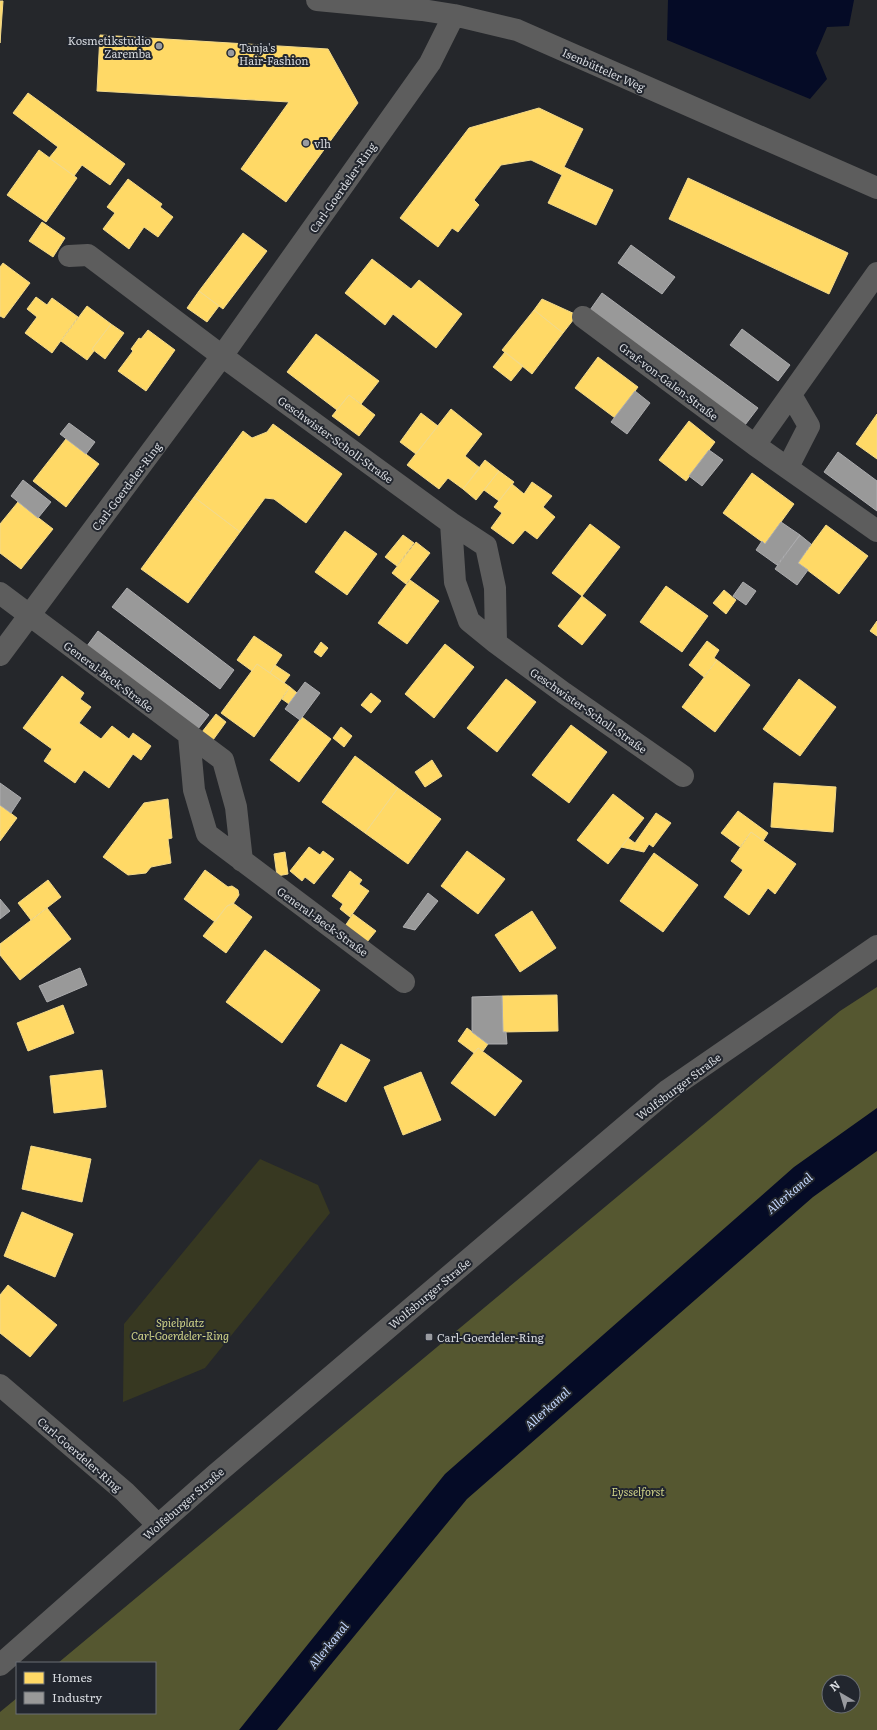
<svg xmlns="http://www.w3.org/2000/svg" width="877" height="1730" font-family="Literata,serif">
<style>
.green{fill:#373821}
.forest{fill:#555730;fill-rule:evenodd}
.water{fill:#050b26}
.homes{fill:#ffd966;stroke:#f3d98a}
.industry{fill:#999;stroke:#acacae}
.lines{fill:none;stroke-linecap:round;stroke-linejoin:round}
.minor{stroke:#5d5d5d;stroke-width:22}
.poi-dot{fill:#999ba0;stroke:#22262e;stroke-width:1.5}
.labels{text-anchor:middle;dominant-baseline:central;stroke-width:4;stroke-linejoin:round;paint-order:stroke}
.poi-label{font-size:11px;fill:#d7dadf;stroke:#22262e;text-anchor:start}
.street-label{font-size:11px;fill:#d7dadf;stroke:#22262e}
.park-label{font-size:11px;font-style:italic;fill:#cfd288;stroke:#22262e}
.water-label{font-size:12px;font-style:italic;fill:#c2d5fb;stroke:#22262e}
</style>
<rect width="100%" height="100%" fill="#25272b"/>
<path class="green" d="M260 1159 318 1185 330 1213 205 1368 123 1402 124 1324Z"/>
<path class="forest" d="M877 987V1730H0V1712L17 1698V1713H155V1663H58L840 1011ZM829 1682H853V1706H829Z"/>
<path class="water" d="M668 0H854L849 26 827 27 816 53 827 79 810 99 667 40Z
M877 1108V1151L813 1197 467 1499 277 1730H239L445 1474 794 1167Z"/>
<path class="homes" d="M0 1H3L0 43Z
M100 35 328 49 358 103 286 202 241 169 289 102 97 91Z
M28 93 125 164 110 185 82 165 74 176 49 158 58 147 13 113Z
M539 108 583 129 564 167 613 190 596 225 548 203 562 175 531 160 501 165 474 200 479 205 458 232 452 228 438 247 400 218 469 128Z
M39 150 77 178 46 222 7 195Z
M688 178 848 253 829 294 669 219Z
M128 179 162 204 160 207 173 217 158 237 144 227 129 249 103 229 115 213 107 207Z
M42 222 65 238 53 257 29 241Z
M243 233 267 251 223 309 199 291Z
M372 259 411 289 419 280 462 314 436 348 393 314 385 325 345 293Z
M3 263 30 283 4 318 0 316V267Z
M199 291 219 306 207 322 187 308Z
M36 297 47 305 52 298 78 317 52 353 25 333 37 317 27 309Z
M542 299 577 315 563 333 534 310Z
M87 306 111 324 92 349 94 351 87 360 61 341Z
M534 310 563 333 532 374 502 350Z
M111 324 124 333 105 359 92 349Z
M148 330 175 350 146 391 118 371 133 351 131 349 139 338 141 339Z
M316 334 379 381 361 404 349 395 337 410 287 372Z
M505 352 523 366 511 381 493 367Z
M598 357 638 387 615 418 575 388Z
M349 395 375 415 359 436 332 416Z
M451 409 482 434 465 456 480 468 463 489 448 478 439 489 407 465Z
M421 413 438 426 416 454 400 442Z
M877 414V459L856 444Z
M689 421 715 442 686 481 659 460Z
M273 424 342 474 306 523 274 499 265 498 240 532 194 497 243 431 252 438 267 432Z
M66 439 99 464 66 507 33 481Z
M485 460 499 471 476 500 463 489Z
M499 471 514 482 499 501 484 490Z
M752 473 794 504 765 544 723 513Z
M532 482 552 496 543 507 555 517 537 539 525 530 513 544 491 528 502 513 494 507 512 484 524 494Z
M194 497 240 532 188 603 141 569Z
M18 502 53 529 21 569 0 553V524Z
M590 524 620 547 582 596 552 573Z
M826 525 868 556 839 594 798 563Z
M345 531 377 554 347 595 315 572Z
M403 535 414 543 397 566 385 557Z
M416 542 430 553 406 584 392 573Z
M410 580 439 601 407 644 378 623Z
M666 586 708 616 682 652 640 622Z
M724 590 736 600 726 614 713 603Z
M582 596 606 615 582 645 558 626Z
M877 621V636L870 631Z
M254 636 282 655 270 673 257 664 252 671 237 660Z
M707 641 719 650 714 658 717 660 704 677 689 665Z
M321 642 328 648 321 657 314 652Z
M445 644 474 667 434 718 405 694Z
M717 660 750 685 715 732 682 707Z
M257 664 290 687 254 737 221 713Z
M275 665 290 675 284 683 270 673Z
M62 676 84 693 80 699 91 707 79 723 101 739 112 726 129 739 133 733 151 746 141 760 133 754 109 788 84 770 75 783 44 761 52 749 23 728Z
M506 679 536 702 497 752 467 728Z
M799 679 836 707 800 756 763 729Z
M290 687 297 693 289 704 282 699Z
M371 693 381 701 371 713 361 705Z
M216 714 226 722 213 740 202 732Z
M302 717 331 739 299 782 270 760Z
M571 725 607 752 569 803 532 775Z
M341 727 352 736 344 747 333 738Z
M355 756 398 788 365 833 322 802Z
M432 760 442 776 425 787 415 772Z
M774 783 836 787 833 832 771 827Z
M398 788 441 819 408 864 365 833Z
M613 794 644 818 608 864 577 840Z
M168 799 172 838 168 839 171 863 151 867 146 873 128 875 103 857 144 803Z
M0 805 17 818 0 841Z
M738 811 768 833 763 841 751 832 740 847 721 833Z
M656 813 671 823 653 847 649 844 644 852 621 847 628 838 635 843Z
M751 832 796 864 775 894 768 888 749 915 724 897 743 870 731 861Z
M309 847 320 855 323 851 334 859 314 884 305 877 302 881 290 871Z
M467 851 505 879 478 914 441 886Z
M285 852 288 874 277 876 274 854Z
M654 853 698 885 663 932 620 901Z
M205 870 228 887 232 886 238 890 239 895 233 904 227 906 215 922 184 899Z
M350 871 362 880 359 884 369 891 350 917 340 909 343 904 332 896Z
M48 880 61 897 31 920 18 903Z
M233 903 252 917 226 953 203 936 227 906Z
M47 908 71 939 20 980 0 955V944Z
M532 911 556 948 520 972 495 935Z
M353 914 376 931 367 942 345 926Z
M265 950 320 990 282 1043 226 1002Z
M557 995 558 1031 503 1032 502 996Z
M63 1005 74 1033 28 1051 17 1023Z
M467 1028 488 1044 483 1051 478 1048 474 1053 458 1041Z
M341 1044 370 1060 346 1102 317 1086Z
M478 1048 522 1081 495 1116 451 1083Z
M102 1070 106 1107 54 1113 50 1076Z
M421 1072 441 1120 403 1135 384 1087Z
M31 1146 91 1159 82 1202 22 1189Z
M22 1212 73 1234 55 1277 4 1256Z
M8 1285 57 1325 30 1357 0 1333V1295Z"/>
<path class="industry" d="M631 245 675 277 662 294 618 263Z
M602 293 758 408 745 425 590 310Z
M742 329 790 365 778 381 730 345Z
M635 391 650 403 627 434 611 422Z
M69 423 95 442 86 454 60 434Z
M709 450 723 460 702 486 689 476Z
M838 452 877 481V511L824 472Z
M23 480 51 502 38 518 11 496Z
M781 522 800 535 777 565 756 550 762 541 765 544Z
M800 535 811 544 798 563 808 570 797 585 775 569Z
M743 582 756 591 746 605 733 596Z
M127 588 234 670 220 689 112 607Z
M98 631 209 715 194 734 84 650Z
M305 682 320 693 300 720 285 709Z
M0 783 21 798 11 813 0 805Z
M428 893 438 901 415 930 403 927Z
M0 899 10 911 0 919Z
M80 968 87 985 47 1002 39 986Z
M502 996 503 1032H506L507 1044H488L472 1032V997Z"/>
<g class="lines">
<path class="minor" d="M317 0 422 10 454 15 517 30 877 188
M69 256 88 255 222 356 451 523 486 546 495 588 496 643
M583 317 755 445 877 531
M755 445 877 273
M788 467 809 426 791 395
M451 523 455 582 469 621 496 643 564 693 683 776
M0 593 223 760 236 807 242 861
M0 655 222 356 430 63 454 15
M189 736 194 790 207 834 404 982
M0 1385 125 1492 158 1525
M0 1665 215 1475 668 1090 877 946"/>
</g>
<g class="poi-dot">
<circle cx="159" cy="46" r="4"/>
<circle cx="231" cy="53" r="4"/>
<circle cx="306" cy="143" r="4"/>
<rect x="425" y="1333" width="8" height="8" rx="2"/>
</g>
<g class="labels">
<g class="poi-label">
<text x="151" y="40" text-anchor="end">Kosmetikstudio<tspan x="151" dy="13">Zaremba</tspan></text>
<text x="239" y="47">Tanja's<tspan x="239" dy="13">Hair-Fashion</tspan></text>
<text x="314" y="143">vlh</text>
<text x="437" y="1337">Carl-Goerdeler-Ring</text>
</g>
<g class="street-label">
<text transform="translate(604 69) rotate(24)">Isenbütteler Weg</text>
<text transform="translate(342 187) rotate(-55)">Carl-Goerdeler-Ring</text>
<text transform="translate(669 381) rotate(37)">Graf-von-Galen-Straße</text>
<text transform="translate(336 439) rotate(36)">Geschwister-Scholl-Straße</text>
<text transform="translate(126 486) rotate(-53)">Carl-Goerdeler-Ring</text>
<text transform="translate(109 676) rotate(37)">General-Beck-Straße</text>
<text transform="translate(589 710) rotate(35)">Geschwister-Scholl-Straße</text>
<text transform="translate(323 921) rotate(36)">General-Beck-Straße</text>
<text transform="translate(678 1086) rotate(-37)">Wolfsburger Straße</text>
<text transform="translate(429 1293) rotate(-40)">Wolfsburger Straße</text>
<text transform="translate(80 1454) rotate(41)">Carl-Goerdeler-Ring</text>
<text transform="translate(183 1503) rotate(-41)">Wolfsburger Straße</text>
</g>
<g class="park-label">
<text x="180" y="1322">Spielplatz<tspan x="180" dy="13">Carl-Goerdeler-Ring</tspan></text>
<text x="638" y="1491">Eysselforst</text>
</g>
<g class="water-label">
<text transform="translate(789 1193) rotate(-40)">Allerkanal</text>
<text transform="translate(547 1408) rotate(-42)">Allerkanal</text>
<text transform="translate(328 1645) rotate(-51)">Allerkanal</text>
</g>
</g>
<rect x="16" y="1662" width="140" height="52" fill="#22262e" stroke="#6a6e75"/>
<rect x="24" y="1672" width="20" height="12" fill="#ffd966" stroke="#6a6e75"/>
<text x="52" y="1682" font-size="12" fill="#d7dadf">Homes</text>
<rect x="24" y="1692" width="20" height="12" fill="#999999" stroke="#6a6e75"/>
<text x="52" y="1702" font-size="12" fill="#d7dadf">Industry</text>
<g transform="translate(841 1694) rotate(322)"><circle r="19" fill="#22262e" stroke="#6a6e75"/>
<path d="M0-3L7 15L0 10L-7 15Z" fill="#999ba0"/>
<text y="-6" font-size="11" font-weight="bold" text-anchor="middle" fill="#d7dadf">N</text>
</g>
</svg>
